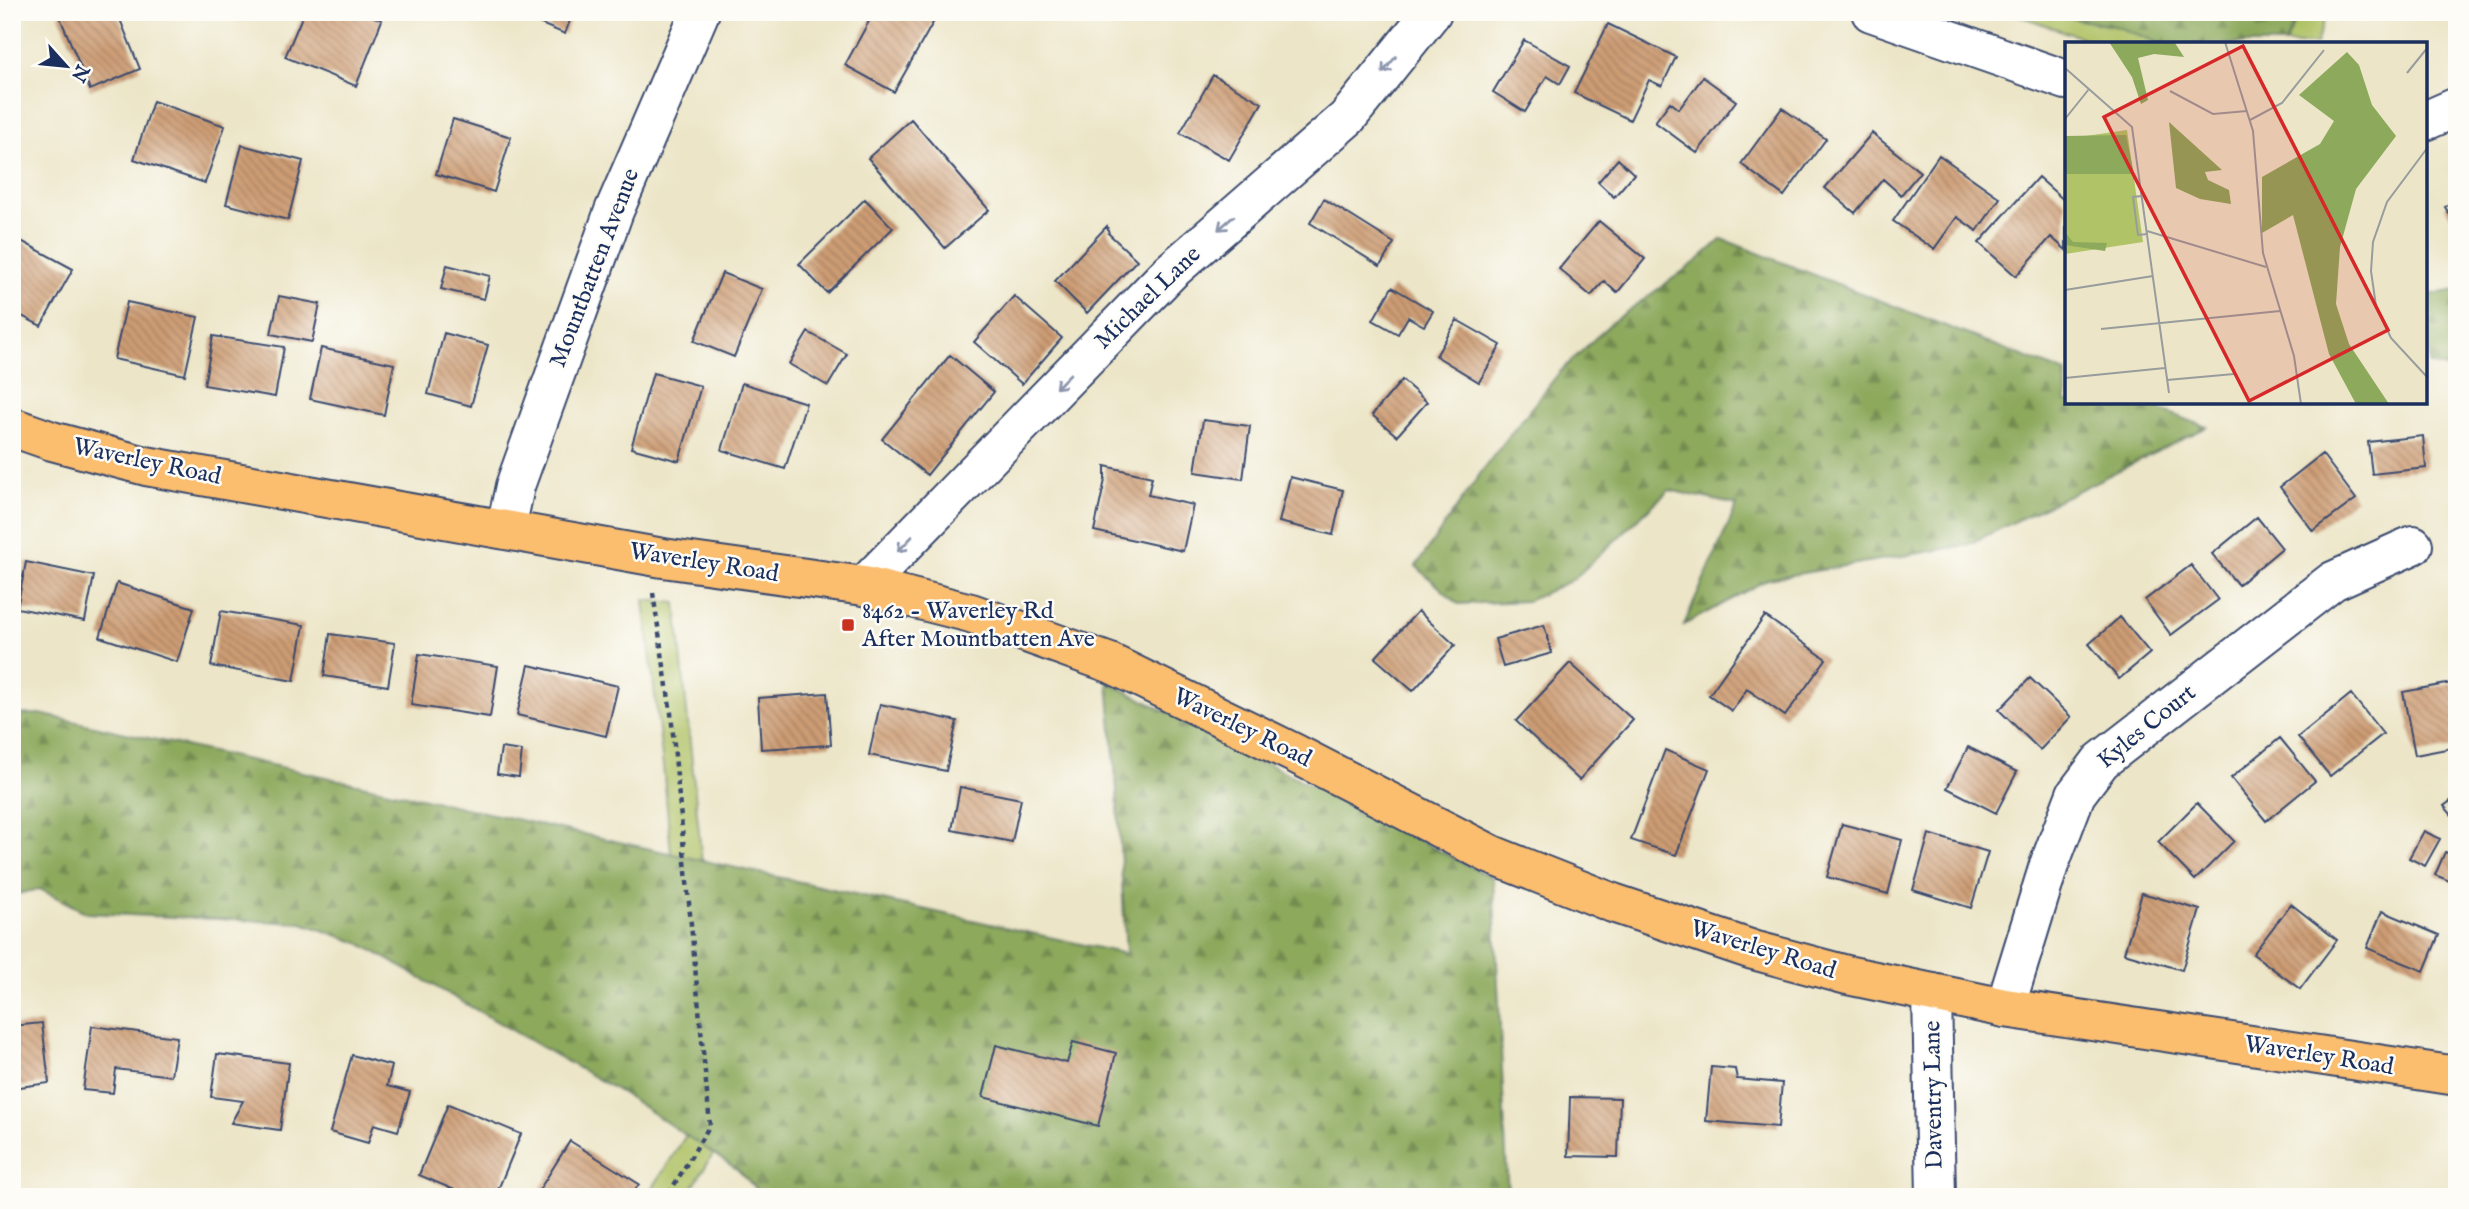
<svg xmlns="http://www.w3.org/2000/svg" width="2469" height="1209" font-family="'IM FELL English',serif">
<style>
.green{fill:#b0c367;stroke:#667962;stroke-width:2}
.forest{fill:url(#forest-firs);stroke:#546c5d;stroke-width:2}
.building{fill:url(#building-back-hatch)}
.lines{fill:none;stroke-linecap:round;stroke-linejoin:round}
.minor-casing{stroke:#3a4a6e;stroke-width:42}
.major-casing{stroke:#3a4a6e;stroke-width:42}
.path{stroke:#3a4a6e;stroke-width:4.5;stroke-dasharray:5 5;stroke-linecap:butt}
.minor{stroke:#fff;stroke-width:38}
.major{stroke:#fbbd6e;stroke-width:38}
.oneway{stroke:#8d97ae}
.poi-dot{fill:#c8321e;stroke:#fdfcf7;stroke-width:2.5}
.labels{text-anchor:middle;dominant-baseline:central;stroke-width:5;stroke-linejoin:round;paint-order:stroke}
.street-label{font-size:24px;fill:#1b2f5e;stroke:#fdfcf7}
.poi-label{font-size:24px;fill:#1b2f5e;stroke:#fdfcf7;text-anchor:start}
.inset-road{fill:none;stroke:#989c9d;stroke-width:2}
.view{fill:#d62828;fill-opacity:0.15;stroke:#d62828;stroke-width:3.5}
.inset-edge{fill:none;stroke:#1b2f5e;stroke-width:3.5}
</style>
<defs>
<pattern id="forest-firs" width="22" height="20" patternUnits="userSpaceOnUse" patternTransform="scale(1.75)"><rect width="22" height="20" fill="#8ca95c"/><path d="M5 1l3.5 6h-7zM16 11l3.5 6h-7z" fill="#728a4f"/></pattern>
<pattern id="building-back-hatch" width="6" height="6" patternUnits="userSpaceOnUse" patternTransform="scale(1.75)"><rect width="6" height="6" fill="#cd9c73"/><path d="M-1 5l2 2M0 0l6 6M5-1l2 2" fill="none" stroke="#a68062"/></pattern>
</defs>
<rect width="100%" height="100%" fill="#fdfcf7"/>
<filter id="ink" filterUnits="userSpaceOnUse"><feTurbulence type="fractalNoise" baseFrequency=".0143" numOctaves="2"/><feDisplacementMap in="SourceGraphic" scale="14" xChannelSelector="R" yChannelSelector="G"/><feConvolveMatrix kernelMatrix="1 2 1 2 8 2 1 2 1" color-interpolation-filters="sRGB"/></filter>
<filter id="wash" filterUnits="userSpaceOnUse"><feTurbulence type="fractalNoise" baseFrequency=".00686" numOctaves="4" result="noise"/><feDisplacementMap in="SourceGraphic" scale="28" xChannelSelector="R" yChannelSelector="G"/><feGaussianBlur stdDeviation="1.57" result="paint"/><feColorMatrix in="noise" values="0 0 0 0 0 0 0 0 0 0 0 0 0 0 0 0 0 1.4 0 .05"/><feComposite in="paint" operator="in"/></filter>
<g filter="url(#wash)">
<rect width="100%" height="100%" fill="#ece5c7"/>
<path class="green" d="M2009 12H2327L2316 44H2099Z
M644 600 676 603 721 1052 726 1134 686 1197H647L695 1121 664 775Z"/>
<path class="forest" d="M2038 12H2300L2285 44H2161L2118 27Z
M1722 239 2066 373V402L2143 403 2207 427 1967 545 1768 579 1684 625 1737 505 1669 490 1574 579 1528 601 1458 604 1416 566 1487 464 1559 373 1611 323 1697 261Z
M2457 290V371L2430 364 2427 295Z
M1108 682 1493 878 1508 1197H764L738 1170 622 1093 359 943 302 923 87 913 40 889 12 895V715L40 714 1126 954 1117 791Z"/>
<g id="blocks">
<path class="building" d="M65 12H117L140 69 90 90 59 15Z
M304 12H362L382 20 356 86 285 57Z
M512 12H573L565 34Z
M874 12H939L894 92 845 65Z
M1608 24 1676 57 1662 86 1649 80 1630 120 1574 93Z
M1524 40 1570 66 1560 84 1547 76 1525 112 1493 92Z
M1213 75 1262 103 1229 160 1180 133Z
M1703 77 1736 101 1697 153 1655 122 1670 102 1679 109Z
M153 101 225 126 205 183 134 159Z
M1782 108 1826 139 1784 196 1741 164Z
M453 119 511 137 494 192 436 174Z
M911 119 989 210 945 248 868 158Z
M1872 133 1920 172 1901 195 1883 179 1855 213 1825 188Z
M242 145 303 161 288 220 226 204Z
M1939 155 2000 198 1977 231 1957 217 1934 249 1893 221Z
M1618 159 1634 174 1614 197 1598 182Z
M2038 177 2066 202V250L2051 237 2016 276 1979 243Z
M865 199 893 228 827 293 799 264Z
M1324 199 1394 243 1380 266 1310 223Z
M2457 200V226L2445 207Z
M1599 221 1645 259 1617 293 1604 281 1591 296 1559 269Z
M1107 226 1109 234 1137 260 1087 313 1055 281Z
M12 236 73 269 41 326 12 311Z
M447 265 490 276 484 299 441 289Z
M722 273 762 289 734 357 694 341Z
M1392 287 1433 311 1424 326 1408 317 1398 334 1373 320Z
M279 296 320 304 312 342 271 334Z
M1014 296 1062 338 1022 384 974 342Z
M127 302 198 317 185 375 114 359Z
M1457 320 1501 345 1479 382 1436 356Z
M808 332 847 354 828 386 789 364Z
M444 333 488 345 471 406 428 394Z
M213 336 284 347 275 397 204 385Z
M321 348 394 364 384 415 310 399Z
M950 355 994 392 927 475 882 439Z
M653 373 701 386 679 461 631 448Z
M1402 380 1427 402 1397 436 1372 415Z
M742 383 806 403 785 469 722 450Z
M1203 420 1250 426 1243 479 1195 472Z
M2423 436 2426 468 2372 474 2368 442Z
M2322 454 2356 499 2313 531 2280 487Z
M1105 466 1152 477 1148 495 1193 505 1183 551 1094 531 1105 480Z
M1290 477 1343 490 1333 535 1279 522Z
M2257 517 2282 548 2238 585 2212 554Z
M26 562 94 576 85 621 17 608Z
M2191 565 2218 600 2171 635 2145 600Z
M117 583 194 608 177 662 100 637Z
M221 611 304 625 294 681 211 666Z
M1418 611 1455 645 1413 691 1375 658Z
M1765 616 1826 659 1785 716 1747 689 1732 711 1709 695Z
M2120 617 2150 653 2119 679 2089 644Z
M1544 625 1552 653 1503 667 1495 639Z
M330 634 395 643 388 686 324 676Z
M419 654 498 666 490 717 411 705Z
M1570 663 1633 720 1579 780 1516 721Z
M529 665 618 686 606 736 517 715Z
M2030 678 2071 717 2040 750 1999 710Z
M2457 682V747L2415 755 2403 692Z
M827 693 831 745 761 749 758 698Z
M2351 694 2383 734 2330 776 2298 737Z
M880 704 957 721 946 771 869 755Z
M2280 738 2315 781 2266 821 2231 778Z
M1968 747 2017 772 1996 813 1947 788Z
M501 748 522 751 519 777 497 774Z
M1665 750 1709 769 1676 855 1631 840Z
M960 787 1021 799 1012 842 952 830Z
M2457 796V821L2444 806Z
M2197 803 2234 841 2195 880 2158 842Z
M1842 824 1902 840 1888 894 1827 877Z
M2424 831 2440 839 2425 866 2409 858Z
M1929 834 1988 852 1971 908 1913 890Z
M2445 852 2457 856V884L2435 875Z
M2142 893 2200 910 2182 970 2124 953Z
M2291 904 2337 940 2300 989 2253 954Z
M2382 911 2439 935 2424 971 2367 948Z
M42 1023 49 1083 12 1088V1026Z
M92 1026 177 1037 171 1076 116 1069 113 1093 83 1090Z
M1073 1042 1116 1053 1098 1126 983 1097 996 1045 1067 1063Z
M217 1054 289 1063 280 1130 231 1123 243 1101 211 1097Z
M352 1055 392 1066 387 1086 410 1092 398 1131 374 1124 368 1143 330 1132Z
M1711 1067 1735 1069 1737 1079 1782 1083 1778 1127 1706 1121Z
M1570 1097 1620 1098 1618 1157 1568 1156Z
M448 1104 521 1134 495 1197H471L419 1175Z
M570 1141 639 1184 630 1197 536 1195Z"/>
</g>
</g>
<g filter="url(#ink)">
<use href="#blocks" fill-opacity="0" stroke="#3a4a6e" stroke-width="2"/>
<g class="lines">
<defs>
<path id="minor" d="M1871 12 2066 80
M2425 121 2457 107
M506 529 515 486 614 211 700 12
M864 586 1170 272 1347 118 1432 12
M1932 993 1936 1197
M2005 1008 2049 865 2076 794 2101 761 2333 581 2413 545"/>
<path id="major" d="M12 427 52 441 146 466 663 558 864 586 971 613 1110 663 1294 753 1492 855 1613 903 1753 950 1847 975 2005 1008 2457 1076"/>
</defs>
<use href="#minor" class="minor-casing"/>
<use href="#major" class="major-casing"/>
<path class="path" d="M653 593 671 713 710 1125 667 1197"/>
<use href="#minor" class="minor"/>
<use href="#major" class="major"/>
</g>
<defs><path id="oneway-shaft" d="M-6 0H5M1.5-3L5.5 0L1.5 3" fill="none" stroke-width="1.6" stroke-linecap="round" stroke-linejoin="round" transform="scale(1.75)"/></defs>
<g class="oneway">
<use href="#oneway-shaft" transform="translate(1389 65) rotate(129)"/>
<use href="#oneway-shaft" transform="translate(1226 223) rotate(139)"/>
<use href="#oneway-shaft" transform="translate(1063 381) rotate(135)"/>
<use href="#oneway-shaft" transform="translate(905 544) rotate(134)"/>
</g>
</g>
<rect class="poi-dot" x="841" y="618" width="14" height="14" rx="3.5"/>
<g class="labels">
<g class="street-label">
<text transform="translate(595 268) rotate(-69)">Mountbatten Avenue</text>
<text transform="translate(1148 298) rotate(-44)">Michael Lane</text>
<text transform="translate(147 462) rotate(12)">Waverley Road</text>
<text transform="translate(704 563) rotate(9)">Waverley Road</text>
<text transform="translate(2147 727) rotate(-39)">Kyles Court</text>
<text transform="translate(1242 728) rotate(26)">Waverley Road</text>
<text transform="translate(1763 950) rotate(17)">Waverley Road</text>
<text transform="translate(2319 1056) rotate(9)">Waverley Road</text>
<text transform="translate(1934 1095) rotate(-91)">Daventry Lane</text>
</g>
<g class="poi-label">
<text x="862" y="611">8462 - Waverley Rd<tspan x="862" dy="28">After Mountbatten Ave</tspan></text>
</g>
</g>
<g transform="translate(2065 42)">
<rect width="362" height="362" fill="#ece5c7"/>
<path d="M62 88 78 200 0 212V97Z" fill="#b0c367"/>
<path d="M44 0 110 1 119 15 89 12 73 16 83 58 76 62 67 35ZM282 10 294 23 307 63 331 94 291 147 275 205 271 262 284 302 324 362H291L264 312 228 173 197 191V135L255 102 269 79 234 53ZM104 80 157 128 140 130 143 138 164 148 166 162 135 157 111 146ZM61 93 69 132H0V94ZM0 190 8 200 42 201 40 209 0 203Z" fill="#8ca95c"/>
<path class="inset-road" d="M160 0 188 89 198 211 229 314 236 362M0 26 67 85 104 351M342 31 363 5M105 49 148 72 182 69M0 77 24 47M185 78 217 61 259 8M363 105 322 160 308 200 306 229 311 264 326 296 363 336M77 154 68 155 73 193 83 192M82 189 201 225M0 248 88 234M36 287 215 269M0 336 100 326M102 338 169 332"/>
<path class="view" d="M178 4 323 288 184 359 39 75Z"/>
<rect width="362" height="362" class="inset-edge"/>
</g>
<rect width="2469" height="1209" fill="none" stroke="#fdfcf7" stroke-width="42"/>
<g transform="translate(66 66) rotate(117)" stroke="#fdfcf7" stroke-width="5" paint-order="stroke">
<path d="M0-5L12 26L0 18L-12 26Z" fill="#1b2f5e"/>
<text y="-10" font-size="19" font-weight="bold" text-anchor="middle" fill="#1b2f5e">N</text>
</g>
</svg>
